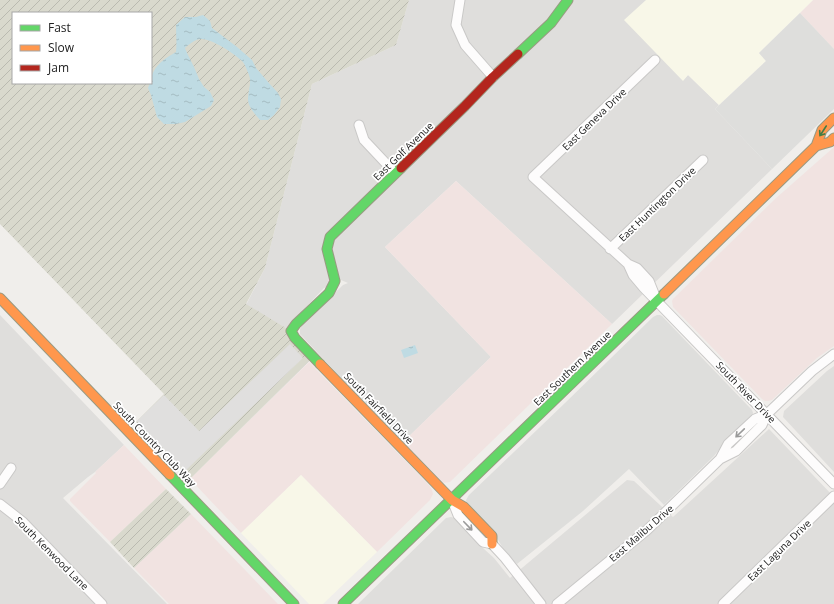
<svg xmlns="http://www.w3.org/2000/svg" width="834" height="604" font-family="'Open Sans',sans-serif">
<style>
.residential{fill:#dfdedc}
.commercial{fill:#f1e3e1}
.education{fill:#f8f7e8}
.religious{fill:#dededc}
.construction{fill:url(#construction-furrows);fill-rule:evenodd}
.parking{fill:#e0dfde}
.water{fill:url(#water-ripples)}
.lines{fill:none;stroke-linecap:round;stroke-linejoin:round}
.street-casing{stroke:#c9c8c7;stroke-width:11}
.fast-casing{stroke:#999a82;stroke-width:11}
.slow-casing{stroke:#999a82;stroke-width:11}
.jam-casing{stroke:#999a82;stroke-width:11}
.street{stroke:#fdfcfc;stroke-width:9}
.fast{stroke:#63d668;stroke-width:9}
.slow{stroke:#ff974d;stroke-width:9}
.jam{stroke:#b3261e;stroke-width:9}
.oneway{stroke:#427c45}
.oneway2{stroke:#9a9a9a}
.labels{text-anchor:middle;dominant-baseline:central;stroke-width:3.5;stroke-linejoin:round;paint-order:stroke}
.street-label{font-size:10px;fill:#222;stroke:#fff}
</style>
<defs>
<pattern id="construction-furrows" width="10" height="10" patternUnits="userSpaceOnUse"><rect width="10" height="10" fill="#d9d9cd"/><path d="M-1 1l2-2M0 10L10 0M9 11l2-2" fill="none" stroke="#babab0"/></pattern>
<pattern id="water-ripples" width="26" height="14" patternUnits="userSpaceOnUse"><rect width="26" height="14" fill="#bfdbe3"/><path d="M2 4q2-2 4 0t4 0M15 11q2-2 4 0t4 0" fill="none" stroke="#a4bcc2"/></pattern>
</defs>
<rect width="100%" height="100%" fill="#f0eeeb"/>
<path class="residential" d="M409 0H647L683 80 688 75 719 105 715 109 772 169 612 324 456 181 385 247 491 357 402 443 300 334V329L303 324 343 285 348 283 341 280 324 288 286 328 246 305 265 268 312 84 396 45Z
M0 315 124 445 95 472 88 477 63 498 167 604H0Z
M834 366V472L783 417 784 411 827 371Z
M769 429 834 497V604H358L446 518 451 517 455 518 484 549 494 558 510 578 627 480 634 481 673 517Z"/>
<path class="commercial" d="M813 0H834V49L800 13Z
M834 147V346L817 358 772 400 768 401H765L762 399 673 307 672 301 673 299 775 199Z
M456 181 612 324 450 482 443 483 402 443 491 357 385 247Z
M309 362 429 485 432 490 433 494 430 500 377 552 301 475 241 533 190 479Z
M124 445 166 489 110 542 70 501V499L96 473 95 472Z
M191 514 278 604H169L134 568Z"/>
<path class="education" d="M646 0H813L759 53 766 61 719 105 688 75 683 81 624 20Z
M301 475 377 552 323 604H309L241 533Z"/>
<path class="religious" d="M800 13 834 49V109L772 169 715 109 766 61 759 53Z
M657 315H660L662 316 752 410 753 413 752 417 722 446 714 456 664 505 629 469 583 511 517 564 503 548 495 535 467 505 466 500 469 495 565 403 653 317Z"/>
<path class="construction" d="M0 0H409L396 45 312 84 265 268 246 304 291 331 313 357 190 479 136 422 164 394 0 224ZM13 13H151V83H13Z
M166 489 191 514 134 568 110 542Z"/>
<path class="parking" d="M290 344 303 358 185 471 137 421 164 395 199 431Z"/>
<path class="water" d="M203 15 210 21 212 28 237 47 252 60 256 68 268 82 278 93 281 99 280 107 274 115 268 120H260C255 114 248 107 248 99 248 90 252 83 249 75 247 70 245 64 242 61 235 54 211 38 201 39 196 39 189 44 185 48L187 53 194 67 199 79 204 87 210 92 214 100 211 106 185 122 176 124H164L157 117 151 95 148 88 150 83H151C151 67 164 59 176 52 177 43 176 34 176 25L185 17H196Z
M415 345 418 353 404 358 401 350Z"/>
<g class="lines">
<defs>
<path id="street" d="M460 0 456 25 465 45 493 77
M655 60 533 177 628 264 637 268 649 281 657 301
M359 125 364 140 395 173
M610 249 703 160
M628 264 633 275 644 288 834 484
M720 459 728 444 755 419 767 414
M0 484 11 468
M452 500 458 515 483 542 492 544 505 558 541 604
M0 504 23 522 102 604
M557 604 647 530 720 459 736 451 762 425 767 414 812 371 834 354
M723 604 834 496"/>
<path id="fast" d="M518 54 551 23 568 0
M320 364 295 338 291 331 296 324 329 293 335 281 327 249 330 237 401 168
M170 475 294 604
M343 604 664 294"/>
<path id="slow" d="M816 146 830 142 834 138
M664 294 816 146 822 130 834 118
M0 298 170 475
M320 364 452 500 464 507 492 536V544"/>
<path id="jam" d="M401 168 465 106 493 77 518 54"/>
</defs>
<use href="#street" class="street-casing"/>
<use href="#fast" class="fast-casing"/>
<use href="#slow" class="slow-casing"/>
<use href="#jam" class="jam-casing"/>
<use href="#street" class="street"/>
<use href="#fast" class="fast"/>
<use href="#slow" class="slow"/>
<use href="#jam" class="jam"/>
</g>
<defs><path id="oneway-shaft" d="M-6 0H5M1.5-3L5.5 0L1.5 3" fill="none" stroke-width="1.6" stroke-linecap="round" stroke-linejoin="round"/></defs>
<use class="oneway" href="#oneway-shaft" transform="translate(823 131) rotate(123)"/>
<g class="oneway2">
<use href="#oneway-shaft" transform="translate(740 433) rotate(136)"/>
<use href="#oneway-shaft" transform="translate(468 526) rotate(46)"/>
</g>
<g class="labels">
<g class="street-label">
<text transform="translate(594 119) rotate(-44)">East Geneva Drive</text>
<text transform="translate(403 151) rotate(-44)">East Golf Avenue</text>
<text transform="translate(657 204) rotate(-44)">East Huntington Drive</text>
<text transform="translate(572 368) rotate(-44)">East Southern Avenue</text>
<text transform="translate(746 392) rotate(46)">South River Drive</text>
<text transform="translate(379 408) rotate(46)">South Fairfield Drive</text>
<text transform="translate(155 444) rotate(46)">South Country Club Way</text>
<text transform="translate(641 533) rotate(-41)">East Malibu Drive</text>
<text transform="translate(779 550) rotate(-44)">East Laguna Drive</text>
<text transform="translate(52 553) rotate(45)">South Kenwood Lane</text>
</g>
</g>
<rect x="12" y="12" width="140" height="72" fill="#ffffff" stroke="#a7a7a7"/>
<rect x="20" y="25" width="20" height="6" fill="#63d668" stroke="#a7a7a7"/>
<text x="48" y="32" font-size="12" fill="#222222">Fast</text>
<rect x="20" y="45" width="20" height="6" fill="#ff974d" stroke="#a7a7a7"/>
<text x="48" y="52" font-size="12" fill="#222222">Slow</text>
<rect x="20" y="65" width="20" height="6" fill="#b3261e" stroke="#a7a7a7"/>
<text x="48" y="72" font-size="12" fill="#222222">Jam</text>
</svg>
